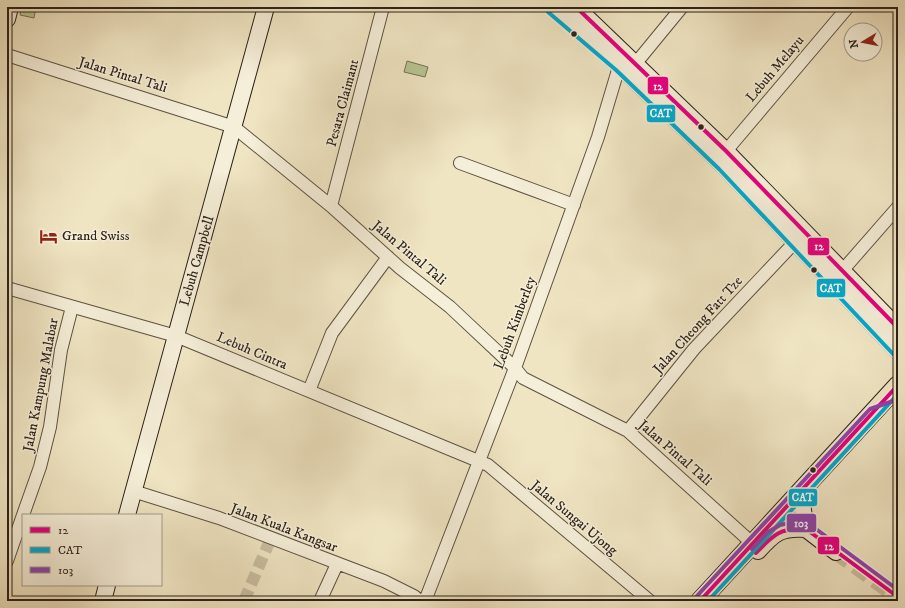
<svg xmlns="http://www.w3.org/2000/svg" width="905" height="608" font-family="'IM FELL DW Pica',serif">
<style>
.green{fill:#b9c594;stroke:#727356}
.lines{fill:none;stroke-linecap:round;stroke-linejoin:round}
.street-tunnel{stroke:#c9bea1;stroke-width:12;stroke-dasharray:12 6;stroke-linecap:butt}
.secondary-tunnel{stroke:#c9bea1;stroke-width:16;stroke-dasharray:16 8;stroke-linecap:butt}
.street-casing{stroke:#5c5244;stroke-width:14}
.secondary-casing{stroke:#2b2119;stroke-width:18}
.primary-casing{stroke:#2b2119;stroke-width:20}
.street{stroke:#f5eed8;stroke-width:12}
.secondary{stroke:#f5eed8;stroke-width:16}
.primary{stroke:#f0e5c3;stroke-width:18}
.bus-1-casing{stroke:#f5eed8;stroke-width:7}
.bus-2-casing{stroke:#f5eed8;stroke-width:7}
.bus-3-casing{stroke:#f5eed8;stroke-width:7}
.bus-1{stroke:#e5007d;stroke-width:4}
.bus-2{stroke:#00a9ce;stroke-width:4}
.bus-3{stroke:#8e44ad;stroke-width:4}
.bus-dot{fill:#2b2119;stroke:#f5eed8;stroke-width:1.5}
.labels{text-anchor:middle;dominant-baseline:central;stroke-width:3;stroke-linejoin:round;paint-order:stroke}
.street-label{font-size:14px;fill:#2b2119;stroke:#f5eed8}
.poi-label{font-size:14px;fill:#2b2119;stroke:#f5eed8;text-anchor:start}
.line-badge{stroke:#f5eed8;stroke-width:1.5}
.badge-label{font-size:11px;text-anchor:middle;font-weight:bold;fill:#fff}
</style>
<rect width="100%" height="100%" fill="#f0e5c3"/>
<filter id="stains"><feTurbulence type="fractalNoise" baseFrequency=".005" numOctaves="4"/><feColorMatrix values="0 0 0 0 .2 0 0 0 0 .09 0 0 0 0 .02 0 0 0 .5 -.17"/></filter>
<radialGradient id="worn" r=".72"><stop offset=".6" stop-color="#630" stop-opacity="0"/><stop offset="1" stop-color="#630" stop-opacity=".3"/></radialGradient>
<path class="green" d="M22 7H36L34 18 20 15Z
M407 61 428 67 425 77 404 72Z"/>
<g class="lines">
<path class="street-tunnel" d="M244 601 271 538"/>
<path class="secondary-tunnel" d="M836 552 898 597"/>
<defs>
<path id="street" d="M7 55 234 127 331 206 400 268 450 307 515 368 523 378 628 431 752 543
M636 63 682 7
M726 151 848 7
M460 163 574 205
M331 206 383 7
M842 271 898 207
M7 288 176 336 488 465 650 601
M309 391 332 333 388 257
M628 431 694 349 795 242
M133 491 219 518 384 581 414 596 420 601
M23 515 40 467 50 427 61 350 72 307
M7 561 23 515
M320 601 337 564
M425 601 515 368 598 137 621 60"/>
<path id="secondary" d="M552 7 620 66 723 165 898 351
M576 7 726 151 898 328
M7 19 10 7
M127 515 266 7
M806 529 802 504 807 484
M806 529 836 552
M758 551C774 533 781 527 806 529
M103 601 107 585"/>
<path id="primary" d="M700 601 898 385"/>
</defs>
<use href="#street" class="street-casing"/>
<use href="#secondary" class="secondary-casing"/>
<use href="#primary" class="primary-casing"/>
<use href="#street" class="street"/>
<use href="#secondary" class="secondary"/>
<use href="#primary" class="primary"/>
<defs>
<path id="bus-1" d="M576 7 726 151 898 328
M756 553C773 535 781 527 806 529L898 597
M700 601 898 385"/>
<path id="bus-2" d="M548 12 616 70 719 169 894 355
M708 601 898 394"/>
<path id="bus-3" d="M752 549 768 532 780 525 789 523H808L898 590
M696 597 870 409 896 400"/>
</defs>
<use href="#bus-1" class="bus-1-casing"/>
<use href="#bus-2" class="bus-2-casing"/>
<use href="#bus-3" class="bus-3-casing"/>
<use href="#bus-1" class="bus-1"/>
<use href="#bus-2" class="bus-2"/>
<use href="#bus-3" class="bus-3"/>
</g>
<defs>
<symbol id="hotel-bare" viewBox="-9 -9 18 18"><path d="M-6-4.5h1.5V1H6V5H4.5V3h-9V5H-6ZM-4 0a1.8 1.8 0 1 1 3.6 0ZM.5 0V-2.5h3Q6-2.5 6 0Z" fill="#8f2418" stroke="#f5eed8" stroke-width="2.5" paint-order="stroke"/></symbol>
</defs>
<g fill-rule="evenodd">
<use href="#hotel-bare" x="36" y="224" width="25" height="25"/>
</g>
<g class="bus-dot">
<circle cx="574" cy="34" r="3.5"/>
<circle cx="701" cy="127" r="3.5"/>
<circle cx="814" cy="270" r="3.5"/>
<circle cx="813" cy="470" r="3.5"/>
</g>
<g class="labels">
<g class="street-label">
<text transform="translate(775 69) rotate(-50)">Lebuh Melayu</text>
<text transform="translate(123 75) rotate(17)">Jalan Pintal Tali</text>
<text transform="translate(343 103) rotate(-75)">Pesara Claimant</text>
<text transform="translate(409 253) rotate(40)">Jalan Pintal Tali</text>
<text transform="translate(197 261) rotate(-74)">Lebuh Campbell</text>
<text transform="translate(515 323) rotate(-70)">Lebuh Kimberley</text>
<text transform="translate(698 325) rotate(-48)">Jalan Cheong Fatt Tze</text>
<text transform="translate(252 351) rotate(23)">Lebuh Cintra</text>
<text transform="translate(41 385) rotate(-79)">Jalan Kampung Malabar</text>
<text transform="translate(675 453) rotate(41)">Jalan Pintal Tali</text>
<text transform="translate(574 518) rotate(40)">Jalan Sungai Ujong</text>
<text transform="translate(284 528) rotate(21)">Jalan Kuala Kangsar</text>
</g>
<g class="poi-label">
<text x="62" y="236">Grand Swiss</text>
</g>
</g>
<g class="line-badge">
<rect x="647" y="76" width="22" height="19" rx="4" fill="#e5007d"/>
<rect x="646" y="104" width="30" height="19" rx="4" fill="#00a9ce"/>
<rect x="807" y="237" width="23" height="19" rx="4" fill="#e5007d"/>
<rect x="816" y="278" width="30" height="20" rx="4" fill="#00a9ce"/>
<rect x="788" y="488" width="30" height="19" rx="4" fill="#00a9ce"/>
<rect x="786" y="513" width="31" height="20" rx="4" fill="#8e44ad"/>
<rect x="817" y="536" width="23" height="19" rx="4" fill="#e5007d"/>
</g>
<g class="badge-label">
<text x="658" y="90">12</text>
<text x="661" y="117">CAT</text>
<text x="819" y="250">12</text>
<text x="831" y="292">CAT</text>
<text x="803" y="501">CAT</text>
<text x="801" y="527">103</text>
<text x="829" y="550">12</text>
</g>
<rect width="905" height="608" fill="none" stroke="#f0e5c3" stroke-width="24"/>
<rect x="8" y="8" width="889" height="592" fill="none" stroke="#2b2119" stroke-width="2"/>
<rect x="12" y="12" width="881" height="584" fill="none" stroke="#2b2119"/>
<rect x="22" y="514" width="140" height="72" fill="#f5eed8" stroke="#a49c8c"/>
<rect x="30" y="527" width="20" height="6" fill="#e5007d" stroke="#a49c8c"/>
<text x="58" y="534" font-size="12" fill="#2b2119">12</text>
<rect x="30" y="547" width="20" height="6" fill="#00a9ce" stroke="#a49c8c"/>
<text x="58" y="554" font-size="12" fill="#2b2119">CAT</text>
<rect x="30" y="567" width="20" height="6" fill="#8e44ad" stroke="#a49c8c"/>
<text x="58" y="574" font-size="12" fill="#2b2119">103</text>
<g transform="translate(863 42) rotate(260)"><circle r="19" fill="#f5eed8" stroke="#a49c8c"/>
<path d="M0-3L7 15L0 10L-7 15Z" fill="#8f2418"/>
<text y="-6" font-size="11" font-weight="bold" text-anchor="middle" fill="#2b2119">N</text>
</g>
<rect width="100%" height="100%" filter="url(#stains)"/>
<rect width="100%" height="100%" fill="url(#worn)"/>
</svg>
